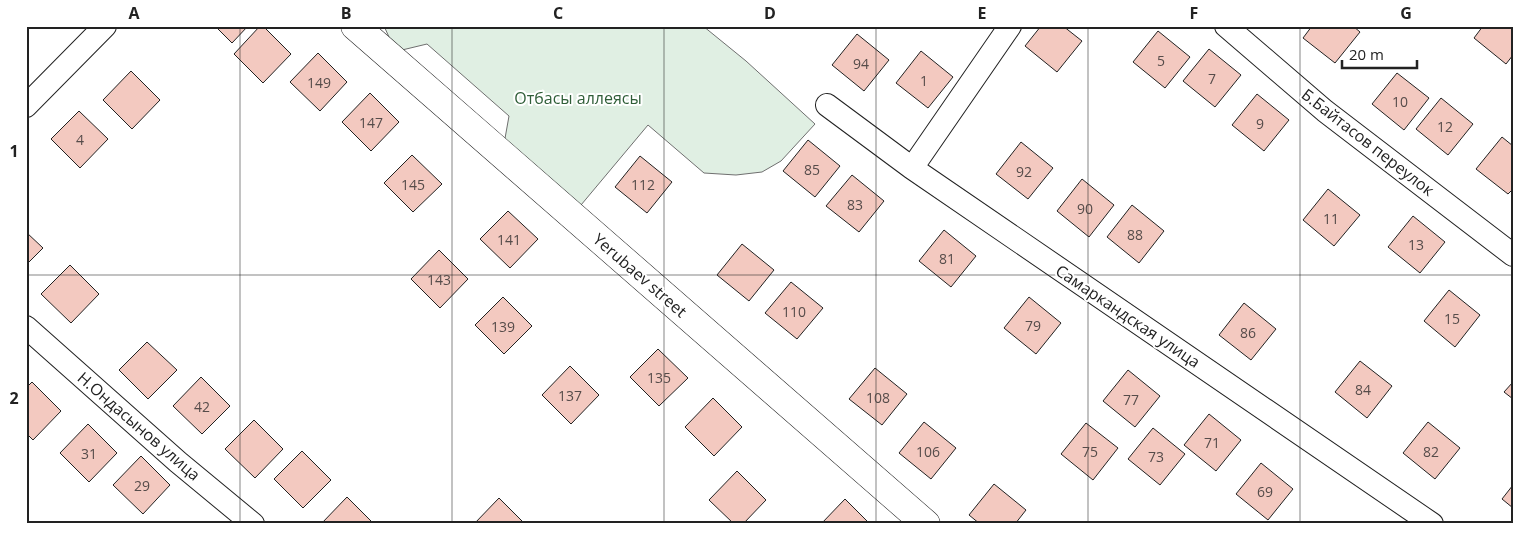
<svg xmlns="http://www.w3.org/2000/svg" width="1539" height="550" font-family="'Open Sans',sans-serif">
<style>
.green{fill:#e0efe3;stroke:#6f6f6f}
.building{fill:#f3c9c0;stroke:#222}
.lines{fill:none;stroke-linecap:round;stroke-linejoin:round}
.minor-casing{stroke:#222;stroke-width:24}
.secondary-casing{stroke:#222;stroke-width:29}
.minor{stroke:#fff;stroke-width:22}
.secondary{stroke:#fff;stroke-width:28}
.grid{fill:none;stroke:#222;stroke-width:1;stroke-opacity:0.55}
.labels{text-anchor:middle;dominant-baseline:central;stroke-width:4;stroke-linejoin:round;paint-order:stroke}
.number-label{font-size:14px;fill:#564c4a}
.park-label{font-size:16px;fill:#2f5e38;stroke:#fff}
.street-label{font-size:16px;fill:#222;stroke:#fff}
.neatline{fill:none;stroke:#222;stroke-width:2}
.grid-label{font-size:16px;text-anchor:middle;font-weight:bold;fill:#222}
</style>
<rect width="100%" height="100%" fill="#fff"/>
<path class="green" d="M384 26H703L746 61 815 124 781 161 762 172 736 175 704 173 648 125 581 205 504 144 509 116 427 44 402 50 389 37Z"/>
<path class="building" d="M215 26H248L232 43Z
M260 26H263L291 54 263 83 234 54Z
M1041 26H1063L1082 41 1057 72 1025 46Z
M1312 26H1353L1360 32 1335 63 1303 38Z
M1483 26H1513V55L1506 64 1474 38Z
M1158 31 1190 57 1165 88 1133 62Z
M857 34 889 60 864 91 832 65Z
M1209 49 1241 75 1215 107 1183 81Z
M921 51 953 77 928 108 896 83Z
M318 53 347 82 320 111 290 82Z
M131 71 160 100 132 129 103 100Z
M1397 73 1429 98 1404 130 1372 104Z
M370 93 399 122 371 151 342 122Z
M1257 94 1289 120 1264 151 1232 125Z
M1441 98 1473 124 1448 155 1416 129Z
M79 111 108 139 80 168 51 139Z
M1502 137 1513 146V189L1508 194 1476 169Z
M808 140 840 166 815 197 783 171Z
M1021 142 1053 168 1028 199 996 174Z
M412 155 442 184 413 212 384 183Z
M640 156 672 182 647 213 615 187Z
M852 175 884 201 859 232 826 206Z
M1082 179 1114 205 1089 237 1057 211Z
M1328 189 1360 215 1334 246 1303 220Z
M1132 205 1164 231 1139 263 1107 237Z
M508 211 538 239 510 268 480 239Z
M1413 216 1445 242 1420 273 1388 247Z
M944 230 976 256 951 287 919 261Z
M26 232 43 248 26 265Z
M742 244 774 270 749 301 717 275Z
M439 250 468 279 440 308 411 279Z
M70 265 99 294 71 323 41 294Z
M791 282 823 308 797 339 765 313Z
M1449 290 1480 315 1455 347 1424 321Z
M503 297 532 326 504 354 475 325Z
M1029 297 1061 323 1036 354 1004 328Z
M1244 303 1276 329 1251 360 1219 335Z
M147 342 177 370 148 399 119 370Z
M658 349 688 378 659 406 630 377Z
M1360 361 1392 386 1367 418 1335 392Z
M570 366 599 395 571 424 542 395Z
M875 368 907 394 882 425 849 399Z
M1128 370 1160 396 1135 427 1103 401Z
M201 377 230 406 202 434 173 406Z
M32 382 61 411 33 440 26 433V388Z
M1513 382V399L1504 392Z
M713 398 742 427 714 456 685 427Z
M1209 414 1241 440 1216 471 1184 445Z
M254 420 283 449 255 478 225 449Z
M924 422 956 448 931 479 899 453Z
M1428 422 1460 448 1435 479 1403 453Z
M1086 423 1118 448 1093 480 1061 454Z
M88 424 117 453 89 482 60 453Z
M1153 428 1185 454 1160 485 1128 459Z
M302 451 331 480 303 508 274 479Z
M141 456 170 485 143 514 113 485Z
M1261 463 1293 489 1268 520 1236 494Z
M737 471 766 500 743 524H734L709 500Z
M994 484 1026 510 1015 524H980L969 515Z
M1513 485V508L1502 499Z
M347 497 374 524H321Z
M499 498 525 524H474Z
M845 499 870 524H821Z"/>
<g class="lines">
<defs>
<path id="minor" d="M1226 26 1325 111 1513 255
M827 105 912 168 1432 524
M26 106 105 26
M912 168 1010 26
M26 327 178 462 253 524"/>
<path id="secondary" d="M355 26 926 524"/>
</defs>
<use href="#minor" class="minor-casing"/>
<use href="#secondary" class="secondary-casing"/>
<use href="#minor" class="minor"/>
<use href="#secondary" class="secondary"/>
</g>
<path class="grid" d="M240 26V524M452 26V524M664 26V524M876 26V524M1088 26V524M1300 26V524M26 275H1513"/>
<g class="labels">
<g class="number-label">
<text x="1161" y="60">5</text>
<text x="861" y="63">94</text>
<text x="1212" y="78">7</text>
<text x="924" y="80">1</text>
<text x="319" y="82">149</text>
<text x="1400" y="101">10</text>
<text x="371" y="122">147</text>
<text x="1260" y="123">9</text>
<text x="1445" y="126">12</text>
<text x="80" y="139">4</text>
<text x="812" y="169">85</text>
<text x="1024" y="171">92</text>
<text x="413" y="184">145</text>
<text x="643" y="184">112</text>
<text x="855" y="204">83</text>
<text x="1085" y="208">90</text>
<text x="1331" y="218">11</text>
<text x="1135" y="234">88</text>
<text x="509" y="239">141</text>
<text x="1416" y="244">13</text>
<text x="947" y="258">81</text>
<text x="439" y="279">143</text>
<text x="794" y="311">110</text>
<text x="1452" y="318">15</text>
<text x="1033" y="325">79</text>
<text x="503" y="326">139</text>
<text x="1248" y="332">86</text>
<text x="659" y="377">135</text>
<text x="1363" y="389">84</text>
<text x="570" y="395">137</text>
<text x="878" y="397">108</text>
<text x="1131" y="399">77</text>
<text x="202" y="406">42</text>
<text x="1212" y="442">71</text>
<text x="928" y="451">106</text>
<text x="1090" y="451">75</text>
<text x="1431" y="451">82</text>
<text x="89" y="453">31</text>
<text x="1156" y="456">73</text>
<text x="142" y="485">29</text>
<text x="1265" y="491">69</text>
</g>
<g class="park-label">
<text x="578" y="98">Отбасы аллеясы</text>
</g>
<g class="street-label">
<text transform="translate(1368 142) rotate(38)">Б.Байтасов переулок</text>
<text transform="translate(640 275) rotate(41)">Yerubaev street</text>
<text transform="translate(1128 316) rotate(34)">Самаркандская улица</text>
<text transform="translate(139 426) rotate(41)">Н.Ондасынов улица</text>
</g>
</g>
<rect width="1539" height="550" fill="none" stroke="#ffffff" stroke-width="55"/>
<path d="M1342 60v8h75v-8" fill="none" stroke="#222222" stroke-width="2.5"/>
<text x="1349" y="60" font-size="15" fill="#222222" stroke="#ffffff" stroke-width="4" paint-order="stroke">20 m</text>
<rect x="28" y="28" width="1484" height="494" class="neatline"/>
<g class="grid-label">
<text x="134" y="19">A</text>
<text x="346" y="19">B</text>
<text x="558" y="19">C</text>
<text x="770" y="19">D</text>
<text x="982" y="19">E</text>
<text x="1194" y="19">F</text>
<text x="1406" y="19">G</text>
<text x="14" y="157">1</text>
<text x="14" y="404">2</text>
</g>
</svg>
